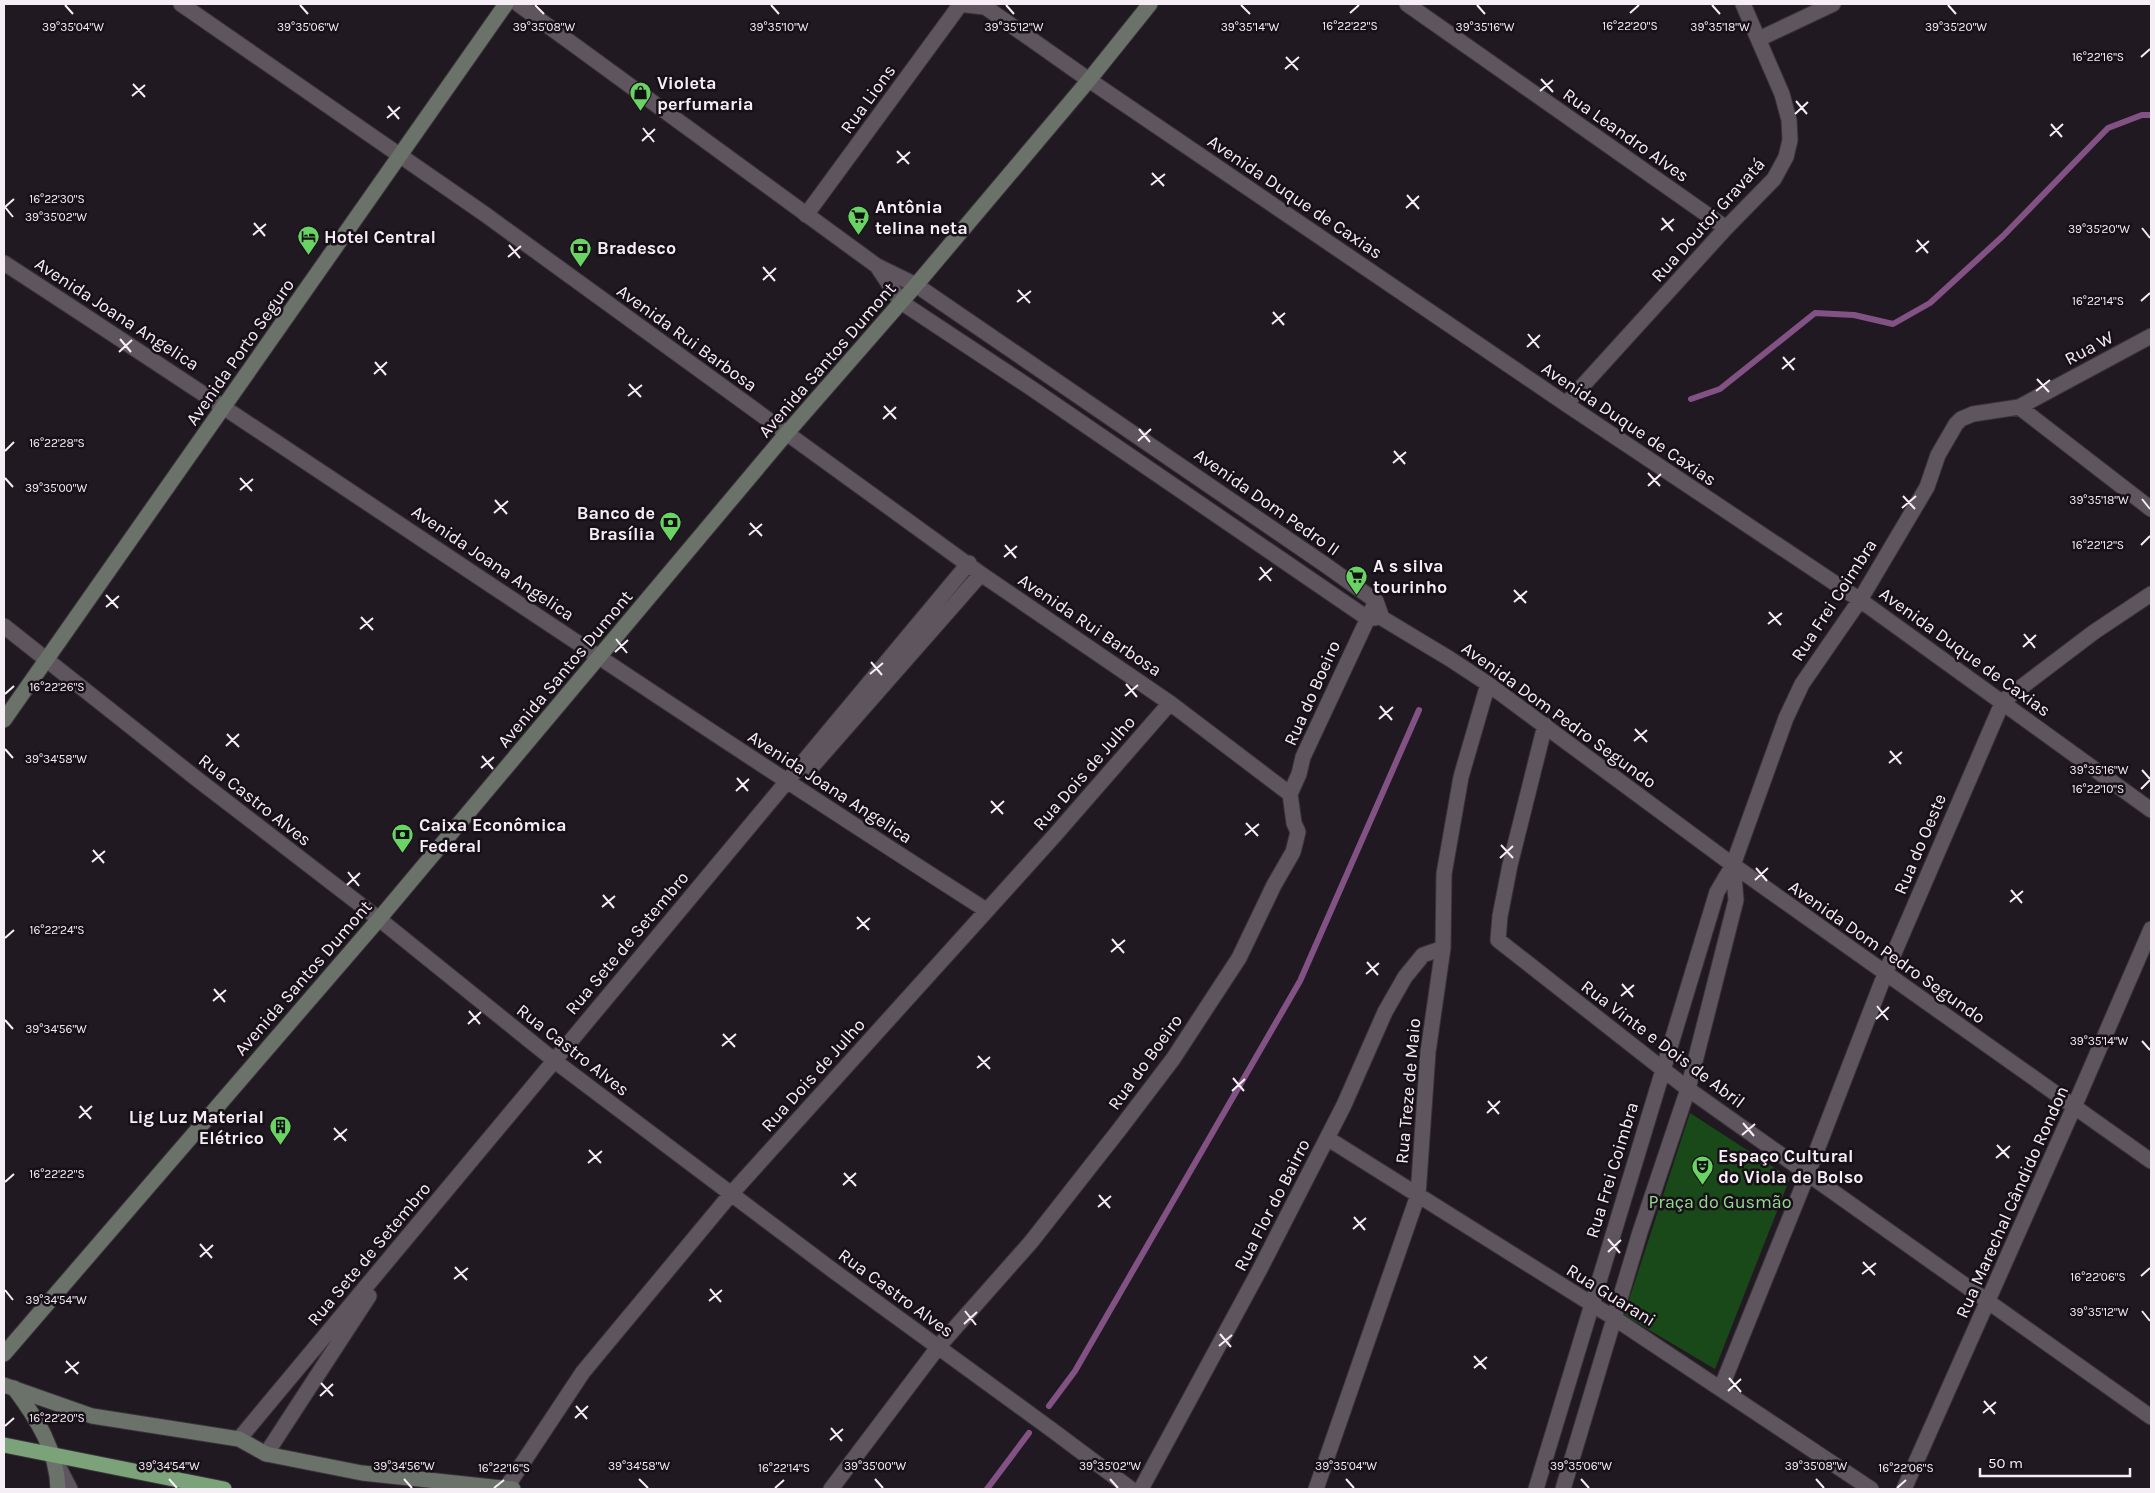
<svg xmlns="http://www.w3.org/2000/svg" width="2155" height="1493" font-family="Karla,sans-serif">
<style>
.green{fill:#1a4919}
.lines{fill:none;stroke-linecap:round;stroke-linejoin:round}
.stream{stroke:#835284;stroke-width:6}
.pedestrian-casing{stroke:#393439;stroke-width:17}
.minor-casing{stroke:#393439;stroke-width:17}
.secondary-casing{stroke:#393439;stroke-width:17}
.trunk-casing{stroke:#393439;stroke-width:17}
.pedestrian{stroke:#5f555f;stroke-width:15}
.minor{stroke:#5f555f;stroke-width:15}
.secondary{stroke:#6a7269;stroke-width:15}
.trunk{stroke:#7ca27a;stroke-width:15}
.ticks{fill:none;stroke:#f5eff5;stroke-width:2}
.labels{text-anchor:middle;dominant-baseline:central;stroke-width:5;stroke-linejoin:round;paint-order:stroke}
.poi-label{font-size:18px;font-weight:bold;fill:#f5eff5;stroke:#181018;text-anchor:start}
.street-label{font-size:18px;fill:#f5eff5;stroke:#181018}
.park-label{font-size:18px;fill:#93da8e;stroke:#181018}
.ticks-label{font-size:12px;text-anchor:middle;fill:#f5eff5;stroke:#181018;stroke-width:5;stroke-linejoin:round;paint-order:stroke}
</style>
<rect width="100%" height="100%" fill="#211921"/>
<path class="green" d="M1690 1113 1790 1178 1715 1369 1624 1315Z"/>
<g class="lines">
<path class="stream" d="M1691 399 1720 389 1815 313 1854 315 1893 324 1930 303 2003 236 2108 128 2142 115H2151
M1049 1406 1075 1371 1300 981 1419 710
M987 1489 1029 1433"/>
<defs>
<path id="pedestrian" d="M806 215 960 5"/>
<path id="minor" d="M181 4 486 215 981 574 1170 703 1290 794
M518 4 877 266 916 285 1324 564 1376 601 1382 618
M958 4 984 7
M981 4 1089 80 1566 404 1860 600 2151 810
M1407 4 1726 228
M1759 39 1833 4
M4 263C333 477 656 699 986 910
M877 266 901 302 1031 388 1367 618H1375
M1566 404 1726 228 1774 179 1786 157 1790 140 1789 120 1782 94 1743 4
M2019 407 2151 509
M1382 618 1450 659 1488 684 1733 865 2151 1161
M4 626 197 779 379 919 560 1065 835 1272 1052 1430 1131 1489
M1545 725 1510 865 1500 916 1498 940 1688 1089 2151 1417
M809 770 981 574
M1327 1138 1614 1318 1871 1489
M1721 1388 1808 1173 1885 974 2003 701 2094 632 2151 594
M239 1439 969 563
M266 1454 369 1296
M56 1462 70 1489
M506 1488 583 1372 731 1194 1055 835 1170 703
M831 1489 939 1346 1031 1242 1119 1130 1173 1059 1239 958 1274 885 1293 852 1298 832 1294 823 1290 794 1299 774 1303 757 1376 601
M1141 1489 1259 1271 1344 1105 1385 1012 1405 977 1423 955 1443 948
M1316 1489 1418 1195 1428 1052 1443 948 1444 874 1461 777 1488 684
M1536 1489 1717 892 1733 865 1786 718 1802 684 1860 600 1927 487 1938 455 1956 424 1961 419 1973 414 2019 407 2151 336
M1563 1489 1640 1232 1688 1089 1736 900 1733 865
M1904 1489 2074 1107 2151 929"/>
<path id="secondary" d="M4 720 506 4
M4 1354 379 919 786 434 916 285 1089 80 1150 4
M4 1385 92 1416 239 1439 266 1454 362 1473 513 1489
M14 1388C37 1419 57 1450 58 1489"/>
<path id="trunk" d="M4 1445 224 1489"/>
</defs>
<use href="#pedestrian" class="pedestrian-casing"/>
<use href="#minor" class="minor-casing"/>
<use href="#secondary" class="secondary-casing"/>
<use href="#trunk" class="trunk-casing"/>
<use href="#pedestrian" class="pedestrian"/>
<use href="#minor" class="minor"/>
<use href="#secondary" class="secondary"/>
<use href="#trunk" class="trunk"/>
</g>
<path class="ticks" d="M65 5 73 14M300 5 308 14M535 5 544 14M771 5 779 14M1006 5 1014 14M1241 5 1250 14M1477 5 1485 14M1712 5 1720 14M1948 5 1956 14M1350 13 1359 5M1630 13 1639 5M1286 57 1298 70M2141 57 2150 49M1285 69 1299 57M1541 79 1553 92M133 84 145 97M1540 91 1553 80M132 96 145 85M1796 101 1807 114M388 106 399 119M1795 114 1808 102M387 118 400 107M2051 124 2062 137M643 128 654 142M2050 136 2063 124M642 141 655 129M897 151 909 164M897 163 910 152M1152 173 1164 186M1151 185 1165 174M1407 195 1419 209M5 207 13 217M5 207 14 199M1406 208 1419 196M1662 218 1673 231M254 223 265 236M2142 228 2150 238M1661 230 1674 219M253 235 266 224M1917 240 1928 253M509 245 520 258M1916 252 1929 241M508 257 521 246M763 267 775 281M763 280 776 268M1018 290 1030 303M2141 301 2150 293M1017 302 1031 291M1273 312 1284 325M1272 324 1285 313M1528 334 1539 348M120 339 131 352M1527 347 1540 335M119 352 132 340M1783 357 1794 370M375 362 386 375M1782 369 1795 358M374 374 387 362M2037 379 2049 392M629 384 641 397M2036 391 2050 380M628 396 642 385M884 406 896 419M883 419 896 407M1139 429 1150 442M1138 441 1151 429M5 451 14 442M1394 451 1405 464M1393 463 1406 452M1648 473 1660 486M5 478 13 487M240 478 252 491M1648 486 1661 474M240 490 253 479M1903 496 1915 509M2142 499 2150 509M495 500 507 514M1902 508 1916 496M494 513 508 501M750 523 762 536M749 535 762 524M1005 545 1016 558M2141 545 2150 536M1004 557 1017 546M1260 567 1271 581M1259 580 1272 568M1514 590 1526 603M106 595 118 608M1514 602 1527 591M106 607 119 596M1769 612 1781 625M361 617 373 630M1768 624 1782 613M360 629 373 618M2024 634 2035 648M616 639 627 653M2023 647 2036 635M615 652 628 640M871 662 882 675M870 674 883 663M1126 684 1137 697M5 694 14 686M1125 696 1138 685M1380 706 1392 720M1379 719 1393 707M1635 729 1647 742M227 734 239 747M1634 741 1647 730M226 746 239 734M5 749 13 758M1890 751 1901 764M482 756 493 769M1889 763 1902 752M481 768 494 757M2142 770 2150 779M737 778 748 791M2141 789 2150 780M736 791 749 779M991 801 1003 814M991 813 1004 801M1246 823 1258 836M1245 835 1259 824M1501 845 1513 858M93 850 104 863M1500 858 1513 846M92 862 105 851M1756 868 1767 881M348 872 359 886M1755 880 1768 868M347 885 360 873M2011 890 2022 903M603 895 614 908M2010 902 2023 891M602 907 615 896M857 917 869 930M857 929 870 918M5 938 14 930M1112 939 1124 953M1111 952 1125 940M1367 962 1378 975M1366 974 1379 963M1622 984 1633 997M214 989 225 1002M1621 996 1634 985M213 1001 226 990M1877 1006 1888 1020M469 1011 480 1024M1876 1019 1889 1007M5 1020 13 1029M468 1024 481 1012M723 1034 735 1047M2142 1041 2150 1050M722 1046 736 1034M978 1056 990 1069M977 1068 990 1057M1233 1078 1244 1091M1232 1091 1245 1079M1488 1101 1499 1114M80 1106 91 1119M1487 1113 1500 1101M79 1118 92 1106M1743 1123 1754 1136M334 1128 346 1141M1742 1135 1755 1124M334 1140 347 1129M1997 1145 2009 1158M589 1150 601 1163M1996 1158 2010 1146M588 1163 602 1151M844 1173 856 1186M5 1182 14 1174M843 1185 856 1173M1099 1195 1110 1208M1098 1207 1111 1196M1354 1217 1365 1230M1353 1229 1366 1218M1608 1239 1620 1253M200 1244 212 1258M1608 1252 1621 1240M200 1257 213 1245M1863 1262 1875 1275M455 1267 467 1280M1862 1274 1876 1263M2141 1276 2150 1268M454 1279 468 1268M710 1289 721 1302M5 1290 13 1300M709 1301 722 1290M965 1311 976 1325M2142 1311 2150 1321M964 1324 977 1312M1220 1334 1231 1347M1219 1346 1232 1335M1474 1356 1486 1369M66 1361 78 1374M1474 1368 1487 1357M65 1373 79 1362M1729 1378 1741 1392M321 1383 333 1396M1728 1391 1741 1379M320 1396 333 1384M1984 1401 1995 1414M576 1406 587 1419M1983 1413 1996 1402M575 1418 588 1406M5 1426 14 1418M831 1428 842 1441M830 1440 843 1429M169 1479 177 1488M404 1479 412 1488M639 1479 648 1488M875 1479 883 1488M1110 1479 1118 1488M1346 1479 1354 1488M1581 1479 1589 1488M1816 1479 1824 1488M494 1488 504 1480M775 1488 784 1480M1897 1488 1906 1480"/>
<defs>
<symbol id="shop-pin" viewBox="-11 -11 22 30"><path d="M0 17L-7.5 6A9.5 9.5 0 1 1 7.5 6Z" fill="#69d464" stroke="#181018"/><path d="M-5-2.5h2.3a2.7 3.5 0 0 1 5.4 0H5L5.5 6h-11ZM-1.5-2.5h3a1.5 2.3 0 0 0-3 0Z" fill="#111"/></symbol>
<symbol id="supermarket-pin" viewBox="-11 -11 22 30"><path d="M0 17L-7.5 6A9.5 9.5 0 1 1 7.5 6Z" fill="#69d464" stroke="#181018"/><path d="M-6-5.5h2.5l.6 2H6L4.5 2H-2.5L-4.4-4H-6ZM-1.5 3.2a1.3 1.3 0 1 0 .1 0ZM3 3.2a1.3 1.3 0 1 0 .1 0Z" fill="#111"/></symbol>
<symbol id="hotel-pin" viewBox="-11 -11 22 30"><path d="M0 17L-7.5 6A9.5 9.5 0 1 1 7.5 6Z" fill="#69d464" stroke="#181018"/><path d="M-6-4.5h1.5V1H6V5H4.5V3h-9V5H-6ZM-4 0a1.8 1.8 0 1 1 3.6 0ZM.5 0V-2.5h3Q6-2.5 6 0Z" fill="#111"/></symbol>
<symbol id="bank-pin" viewBox="-11 -11 22 30"><path d="M0 17L-7.5 6A9.5 9.5 0 1 1 7.5 6Z" fill="#69d464" stroke="#181018"/><path d="M-6-4H6V4H-6ZM0-2.3a2.3 2.3 0 1 0 0 4.6a2.3 2.3 0 1 0 0-4.6Z" fill="#111"/></symbol>
<symbol id="building-pin" viewBox="-11 -11 22 30"><path d="M0 17L-7.5 6A9.5 9.5 0 1 1 7.5 6Z" fill="#69d464" stroke="#181018"/><path d="M-4-6H4V6H1V3H-1V6H-4ZM-2.5-4.3h1.7v1.8h-1.7ZM.8-4.3h1.7v1.8H.8ZM-2.5-1h1.7V.8h-1.7ZM.8-1h1.7V.8H.8Z" fill="#111"/></symbol>
<symbol id="theatre-pin" viewBox="-11 -11 22 30"><path d="M0 17L-7.5 6A9.5 9.5 0 1 1 7.5 6Z" fill="#69d464" stroke="#181018"/><path d="M-5-5.5Q0-4 5-5.5V0Q5 5 0 6Q-5 5-5 0ZM-3.3-2.5H-1v1.5H-3.3ZM1-2.5H3.3v1.5H1ZM-2.8 1Q0 5.5 2.8 1Z" fill="#111"/></symbol>
</defs>
<g fill-rule="evenodd">
<use href="#shop-pin" x="628" y="80" width="25" height="34"/>
<use href="#supermarket-pin" x="846" y="204" width="25" height="34"/>
<use href="#hotel-pin" x="296" y="224" width="25" height="34"/>
<use href="#bank-pin" x="568" y="236" width="25" height="34"/>
<use href="#bank-pin" x="658" y="510" width="25" height="34"/>
<use href="#supermarket-pin" x="1344" y="564" width="25" height="34"/>
<use href="#bank-pin" x="390" y="822" width="25" height="34"/>
<use href="#building-pin" x="268" y="1114" width="25" height="34"/>
<use href="#theatre-pin" x="1690" y="1154" width="25" height="34"/>
</g>
<g class="labels">
<g class="poi-label">
<text x="657" y="83">Violeta<tspan x="657" dy="21">perfumaria</tspan></text>
<text x="875" y="207">Antônia<tspan x="875" dy="21">telina neta</tspan></text>
<text x="324" y="237">Hotel Central</text>
<text x="597" y="248">Bradesco</text>
<text x="655" y="513" text-anchor="end">Banco de<tspan x="655" dy="21">Brasília</tspan></text>
<text x="1373" y="566">A s silva<tspan x="1373" dy="21">tourinho</tspan></text>
<text x="419" y="825">Caixa Econômica<tspan x="419" dy="21">Federal</tspan></text>
<text x="264" y="1117" text-anchor="end">Lig Luz Material<tspan x="264" dy="21">Elétrico</tspan></text>
<text x="1718" y="1156">Espaço Cultural<tspan x="1718" dy="21">do Viola de Bolso</tspan></text>
</g>
<g class="street-label">
<text transform="translate(868 99) rotate(-54)">Rua Lions</text>
<text transform="translate(1626 135) rotate(35)">Rua Leandro Alves</text>
<text transform="translate(1295 197) rotate(34)">Avenida Duque de Caxias</text>
<text transform="translate(1708 220) rotate(-48)">Rua Doutor Gravatá</text>
<text transform="translate(117 314) rotate(33)">Avenida Joana Angelica</text>
<text transform="translate(687 338) rotate(36)">Avenida Rui Barbosa</text>
<text transform="translate(2089 348) rotate(-28)">Rua W</text>
<text transform="translate(240 352) rotate(-55)">Avenida Porto Seguro</text>
<text transform="translate(827 360) rotate(-49)">Avenida Santos Dumont</text>
<text transform="translate(1629 424) rotate(34)">Avenida Duque de Caxias</text>
<text transform="translate(1267 502) rotate(35)">Avenida Dom Pedro II</text>
<text transform="translate(493 563) rotate(34)">Avenida Joana Angelica</text>
<text transform="translate(1834 600) rotate(-57)">Rua Frei Coimbra</text>
<text transform="translate(1090 625) rotate(34)">Avenida Rui Barbosa</text>
<text transform="translate(1965 652) rotate(36)">Avenida Duque de Caxias</text>
<text transform="translate(565 669) rotate(-50)">Avenida Santos Dumont</text>
<text transform="translate(1312 693) rotate(-66)">Rua do Boeiro</text>
<text transform="translate(1559 715) rotate(36)">Avenida Dom Pedro Segundo</text>
<text transform="translate(1084 773) rotate(-49)">Rua Dois de Julho</text>
<text transform="translate(830 787) rotate(33)">Avenida Joana Angelica</text>
<text transform="translate(255 800) rotate(38)">Rua Castro Alves</text>
<text transform="translate(1920 844) rotate(-67)">Rua do Oeste</text>
<text transform="translate(627 943) rotate(-50)">Rua Sete de Setembro</text>
<text transform="translate(1887 952) rotate(35)">Avenida Dom Pedro Segundo</text>
<text transform="translate(303 978) rotate(-49)">Avenida Santos Dumont</text>
<text transform="translate(1663 1044) rotate(37)">Rua Vinte e Dois de Abril</text>
<text transform="translate(573 1050) rotate(38)">Rua Castro Alves</text>
<text transform="translate(1145 1062) rotate(-54)">Rua do Boeiro</text>
<text transform="translate(813 1075) rotate(-48)">Rua Dois de Julho</text>
<text transform="translate(1408 1091) rotate(-85)">Rua Treze de Maio</text>
<text transform="translate(1612 1170) rotate(-73)">Rua Frei Coimbra</text>
<text transform="translate(2012 1202) rotate(-66)">Rua Marechal Cândido Rondon</text>
<text transform="translate(1272 1205) rotate(-63)">Rua Flor do Bairro</text>
<text transform="translate(369 1254) rotate(-50)">Rua Sete de Setembro</text>
<text transform="translate(896 1293) rotate(36)">Rua Castro Alves</text>
<text transform="translate(1611 1295) rotate(32)">Rua Guarani</text>
</g>
<g class="park-label">
<text x="1720" y="1202">Praça do Gusmão</text>
</g>
</g>
<g class="ticks-label">
<text x="1350" y="30">16°22'22"S</text>
<text x="1630" y="30">16°22'20"S</text>
<text x="73" y="31">39°35'04"W</text>
<text x="308" y="31">39°35'06"W</text>
<text x="544" y="31">39°35'08"W</text>
<text x="779" y="31">39°35'10"W</text>
<text x="1014" y="31">39°35'12"W</text>
<text x="1250" y="31">39°35'14"W</text>
<text x="1485" y="31">39°35'16"W</text>
<text x="1720" y="31">39°35'18"W</text>
<text x="1956" y="31">39°35'20"W</text>
<text x="2098" y="61">16°22'16"S</text>
<text x="57" y="203">16°22'30"S</text>
<text x="56" y="221">39°35'02"W</text>
<text x="2099" y="233">39°35'20"W</text>
<text x="2098" y="305">16°22'14"S</text>
<text x="57" y="447">16°22'28"S</text>
<text x="56" y="492">39°35'00"W</text>
<text x="2099" y="504">39°35'18"W</text>
<text x="2098" y="549">16°22'12"S</text>
<text x="57" y="691">16°22'26"S</text>
<text x="56" y="763">39°34'58"W</text>
<text x="2099" y="774">39°35'16"W</text>
<text x="2098" y="793">16°22'10"S</text>
<text x="57" y="934">16°22'24"S</text>
<text x="56" y="1033">39°34'56"W</text>
<text x="2099" y="1045">39°35'14"W</text>
<text x="57" y="1178">16°22'22"S</text>
<text x="2098" y="1281">16°22'06"S</text>
<text x="56" y="1304">39°34'54"W</text>
<text x="2099" y="1316">39°35'12"W</text>
<text x="57" y="1422">16°22'20"S</text>
<text x="169" y="1470">39°34'54"W</text>
<text x="404" y="1470">39°34'56"W</text>
<text x="639" y="1470">39°34'58"W</text>
<text x="875" y="1470">39°35'00"W</text>
<text x="1110" y="1470">39°35'02"W</text>
<text x="1346" y="1470">39°35'04"W</text>
<text x="1581" y="1470">39°35'06"W</text>
<text x="1816" y="1470">39°35'08"W</text>
<text x="504" y="1472">16°22'16"S</text>
<text x="784" y="1472">16°22'14"S</text>
<text x="1906" y="1472">16°22'06"S</text>
</g>
<rect width="2155" height="1493" fill="none" stroke="#f5eff5" stroke-width="10"/>
<path d="M1980 1468v8h150v-8" fill="none" stroke="#f5eff5" stroke-width="2.5"/>
<text x="1988" y="1468" font-size="15" fill="#f5eff5" stroke="#181018" stroke-width="4" paint-order="stroke">50 m</text>
</svg>
